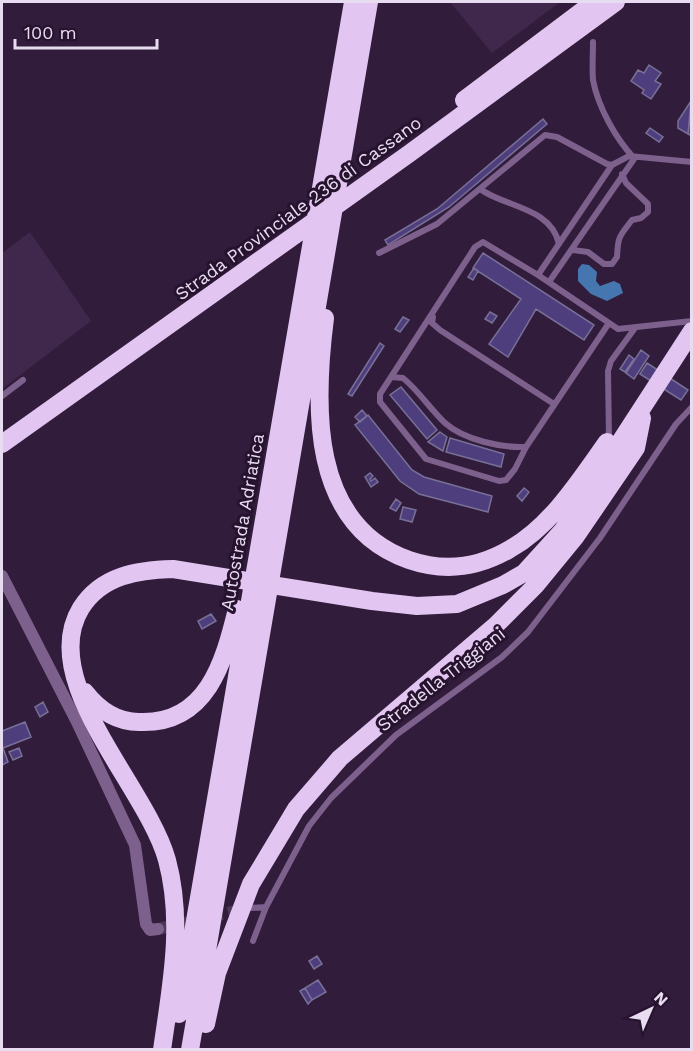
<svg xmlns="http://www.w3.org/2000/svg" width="693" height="1051" font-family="'Work Sans',sans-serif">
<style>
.built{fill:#3f284b}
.water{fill:#4576af}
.building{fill:#4f3e7e;stroke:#787097;stroke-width:1.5}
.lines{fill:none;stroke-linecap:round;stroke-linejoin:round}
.street-tunnel{stroke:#4c3956;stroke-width:12;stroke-dasharray:12 6;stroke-linecap:butt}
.lane{stroke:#7d618c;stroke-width:6}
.street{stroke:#7d618c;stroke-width:12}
.highway{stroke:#e2c6f1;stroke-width:18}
.labels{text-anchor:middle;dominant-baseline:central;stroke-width:6;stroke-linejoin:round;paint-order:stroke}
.street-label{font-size:18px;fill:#e8dcf0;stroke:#271330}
</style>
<rect width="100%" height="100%" fill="#311c3b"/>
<path class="built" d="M450,2H560L492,53Z
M30,232L91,321L2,389V253Z"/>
<path class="water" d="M582,264L589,265L597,272L596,281L600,286L614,281L620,284L623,293L607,301L591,294L578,281V269Z"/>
<path class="building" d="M649,65L661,73L655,81L661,84L651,99L642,93L644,90L631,81L638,70L644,73Z
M692,100V136L688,134Z
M691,101L688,134L678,128V121Z
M543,119L547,124L449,207L388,245L385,240L437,209Z
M650,128L663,137L659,142L646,133Z
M483,253L594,325L584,340L536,309L508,357L489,344L521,299L473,268Z
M474,268L478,271L473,280L468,277Z
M490,312L497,316L492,323L485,319Z
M403,317L409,320L400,332L395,329Z
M380,343L384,346L352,396L348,394Z
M641,350L649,356L634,379L626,373Z
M629,355L634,359L625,372L620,369Z
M647,363L688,390L681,400L640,374Z
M401,387L437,430L427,439L390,395Z
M362,410L367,416L360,422L355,417Z
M368,415L412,470L424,477L492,496L488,512L419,494L400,481L355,425Z
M440,432L447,437L443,451L428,442Z
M450,438L504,454L501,467L446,452Z
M370,473L373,476L370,479L371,481L375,478L378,482L371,487L365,477Z
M524,488L529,492L522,501L517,496Z
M396,499L401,503L396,511L390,508Z
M403,507L416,510L412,522L400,519Z
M211,614L216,621L202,629L198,621Z
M43,702L48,712L40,717L35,707Z
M25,722L31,737L3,748L8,762L2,765V731Z
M19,748L22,756L13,760L9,752Z
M317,956L322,964L314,969L309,961Z
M318,980L326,992L312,1000L305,988Z
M305,988L312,1000L308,1004L300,991Z"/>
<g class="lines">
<path class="street-tunnel" d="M158,929L245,909"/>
<path class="lane" d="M593,42C593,55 592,68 593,80C598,107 616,139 634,158
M480,189C504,207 551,207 559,244
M573,250L588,252L604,264H612L617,257C618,236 619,237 632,220L641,218L648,212V204L626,183L622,174
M379,253L437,224L545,135L557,137L607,164L612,165L629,156L692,162
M538,275L612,165
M549,282L634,159
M433,317L432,323L440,330L554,404
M609,323L526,447L515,469L506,480L499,481L426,459L380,402V394L475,247L483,242L538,275L618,329L692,321
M391,377L403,378C419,391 430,409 445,423C464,440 502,448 526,447
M2,396L23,380
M609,439L608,371L611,361L635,328
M250,908L266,907L309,826L331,798L396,735L502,657L528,632L600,538L676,424L692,407
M253,941L266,907"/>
<path class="street" d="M2,576L77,722L135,845L146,924L150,930L158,929"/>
<path class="highway" d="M464,100L594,2
M325,318C314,404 309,525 409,560C444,572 478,568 510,549C551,526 580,480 607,442
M2,444L410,153L616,2
M85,692C99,710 117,722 139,722C207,725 224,662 237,609
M179,1014L353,2
M206,1024L217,973L251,884L296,809L340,758L496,625L535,586L576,536L636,448L642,418
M162,1050C171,986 184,923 167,860C147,787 36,681 81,608C102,575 138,570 173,569L372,601L417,606L457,604L503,585L524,573L563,530L692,331
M190,1050L369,2"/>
</g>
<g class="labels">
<g class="street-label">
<text transform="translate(298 208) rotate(-36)">Strada Provinciale 236 di Cassano</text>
<text transform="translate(242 522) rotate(-80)">Autostrada Adriatica</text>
<text transform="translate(441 679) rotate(-38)">Stradella Triggiani</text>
</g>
</g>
<rect width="693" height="1051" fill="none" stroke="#e8dcf0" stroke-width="6"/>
<g transform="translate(651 1009) rotate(44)" stroke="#271330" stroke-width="4.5" paint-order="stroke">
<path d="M0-4.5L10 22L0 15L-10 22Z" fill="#e8dcf0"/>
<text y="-9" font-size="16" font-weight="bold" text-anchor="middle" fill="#e8dcf0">N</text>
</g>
<path d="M15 39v9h142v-9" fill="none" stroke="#e8dcf0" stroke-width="3"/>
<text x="24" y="39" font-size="18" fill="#e8dcf0" stroke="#271330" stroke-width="4.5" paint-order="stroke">100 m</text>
</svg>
